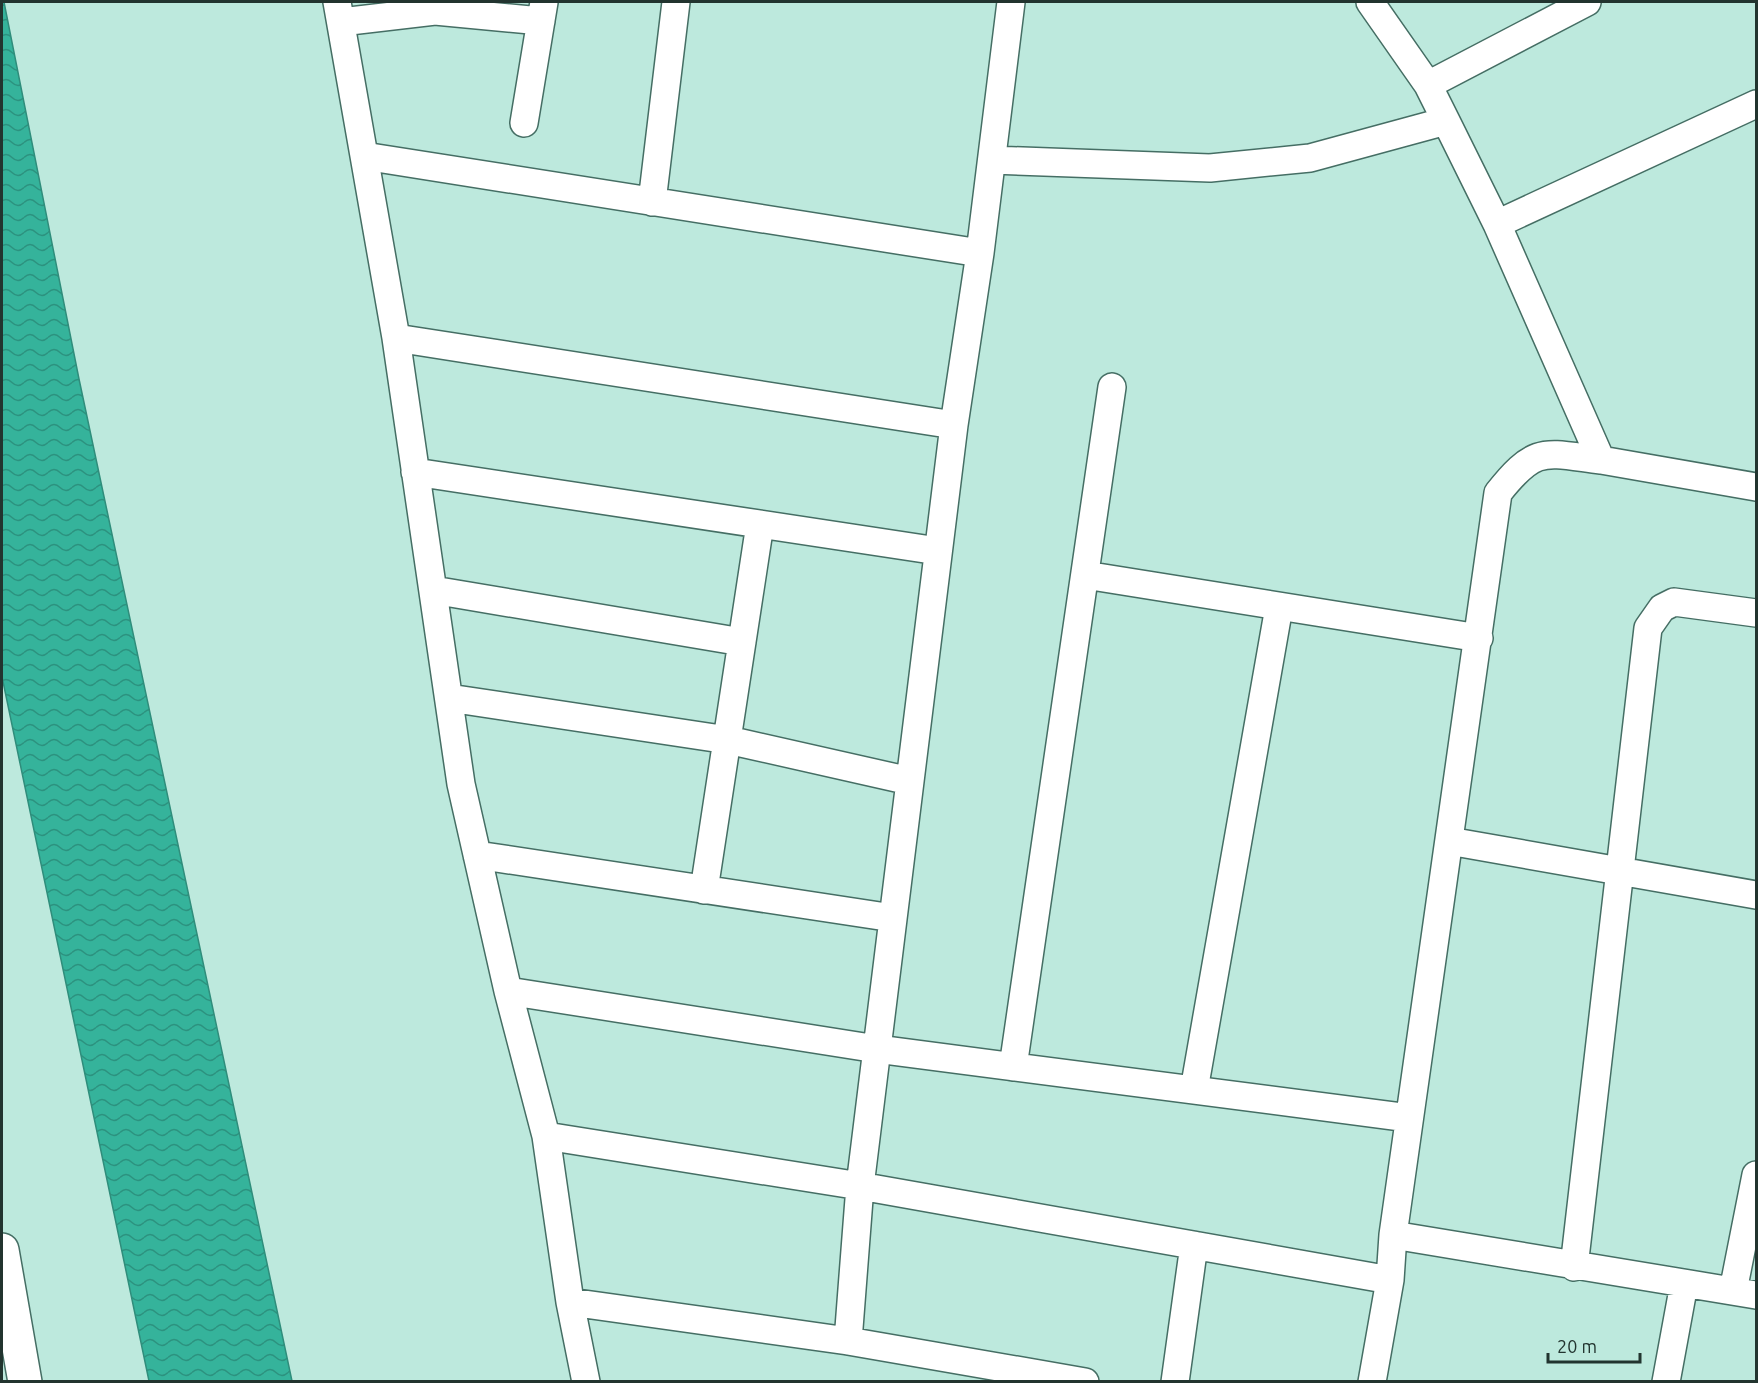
<svg xmlns="http://www.w3.org/2000/svg" width="1758" height="1383" font-family="Ubuntu,sans-serif">
<style>
.water{fill:url(#water-waves);stroke:#2f8d7b;stroke-width:1.5}
.lines{fill:none;stroke-linecap:round;stroke-linejoin:round}
.street-casing{stroke:#456e64;stroke-width:30}
.secondary-casing{stroke:#456e64;stroke-width:36}
.street{stroke:#fff;stroke-width:27}
.secondary{stroke:#fff;stroke-width:33}
</style>
<defs>
<pattern id="water-waves" width="16" height="10" patternUnits="userSpaceOnUse" patternTransform="scale(1.5)"><rect width="16" height="10" fill="#35b39b"/><path d="M0 5q4-4 8 0t8 0" fill="none" stroke="#2c927f"/></pattern>
</defs>
<rect width="100%" height="100%" fill="#bde9dd"/>
<path class="water" d="M2,2H4L79,379L292,1381H149L2,677Z"/>
<g class="lines">
<g class="street-casing">
<path id="street" d="M337,2L396,338L461,784L508,991L546,1136L570,1302L586,1382
M1370,2L1428,85L1446,121L1497,224L1601,460C1544,453 1536,445 1498,493L1393,1235L1390,1280L1372,1382
M341,22L435,11L541,21
M1428,85L1587,2
M524,123L544,2
M364,156L980,253
M992,160L1210,168L1310,158L1446,121
M652,202L676,2
M1497,224L1756,104
M396,338L954,425
M1601,460L1756,487
M415,472L938,551
M1085,575L1479,638
M433,590L742,642
M449,698L728,740L910,781
M1449,841L1756,895
M477,855L893,918
M704,890L760,524
M508,991L877,1049L1409,1118
M1013,1067L1112,387
M1194,1090L1279,607
M546,1136L860,1186L1390,1280
M1393,1235L1756,1295
M1574,1267L1648,628L1662,608L1674,602L1756,613
M1733,1291L1756,1175
M570,1302L848,1341L1085,1382
M848,1341L860,1186L954,425L980,253L1011,2
M1175,1382L1194,1245
M1666,1382L1684,1284"/>
</g>
<g class="secondary-casing">
<path id="secondary" d="M2,1250L25,1382"/>
</g>
<use href="#street" class="street"/>
<use href="#secondary" class="secondary"/>
</g>
<rect width="1758" height="1383" fill="none" stroke="#22342f" stroke-width="6"/>
<path d="M1548 1353v9h92v-9" fill="none" stroke="#22342f" stroke-width="3"/>
<text x="1557" y="1353" font-size="18" fill="#22342f" stroke="#bde9dd" stroke-width="4.5" paint-order="stroke">20 m</text>
</svg>
